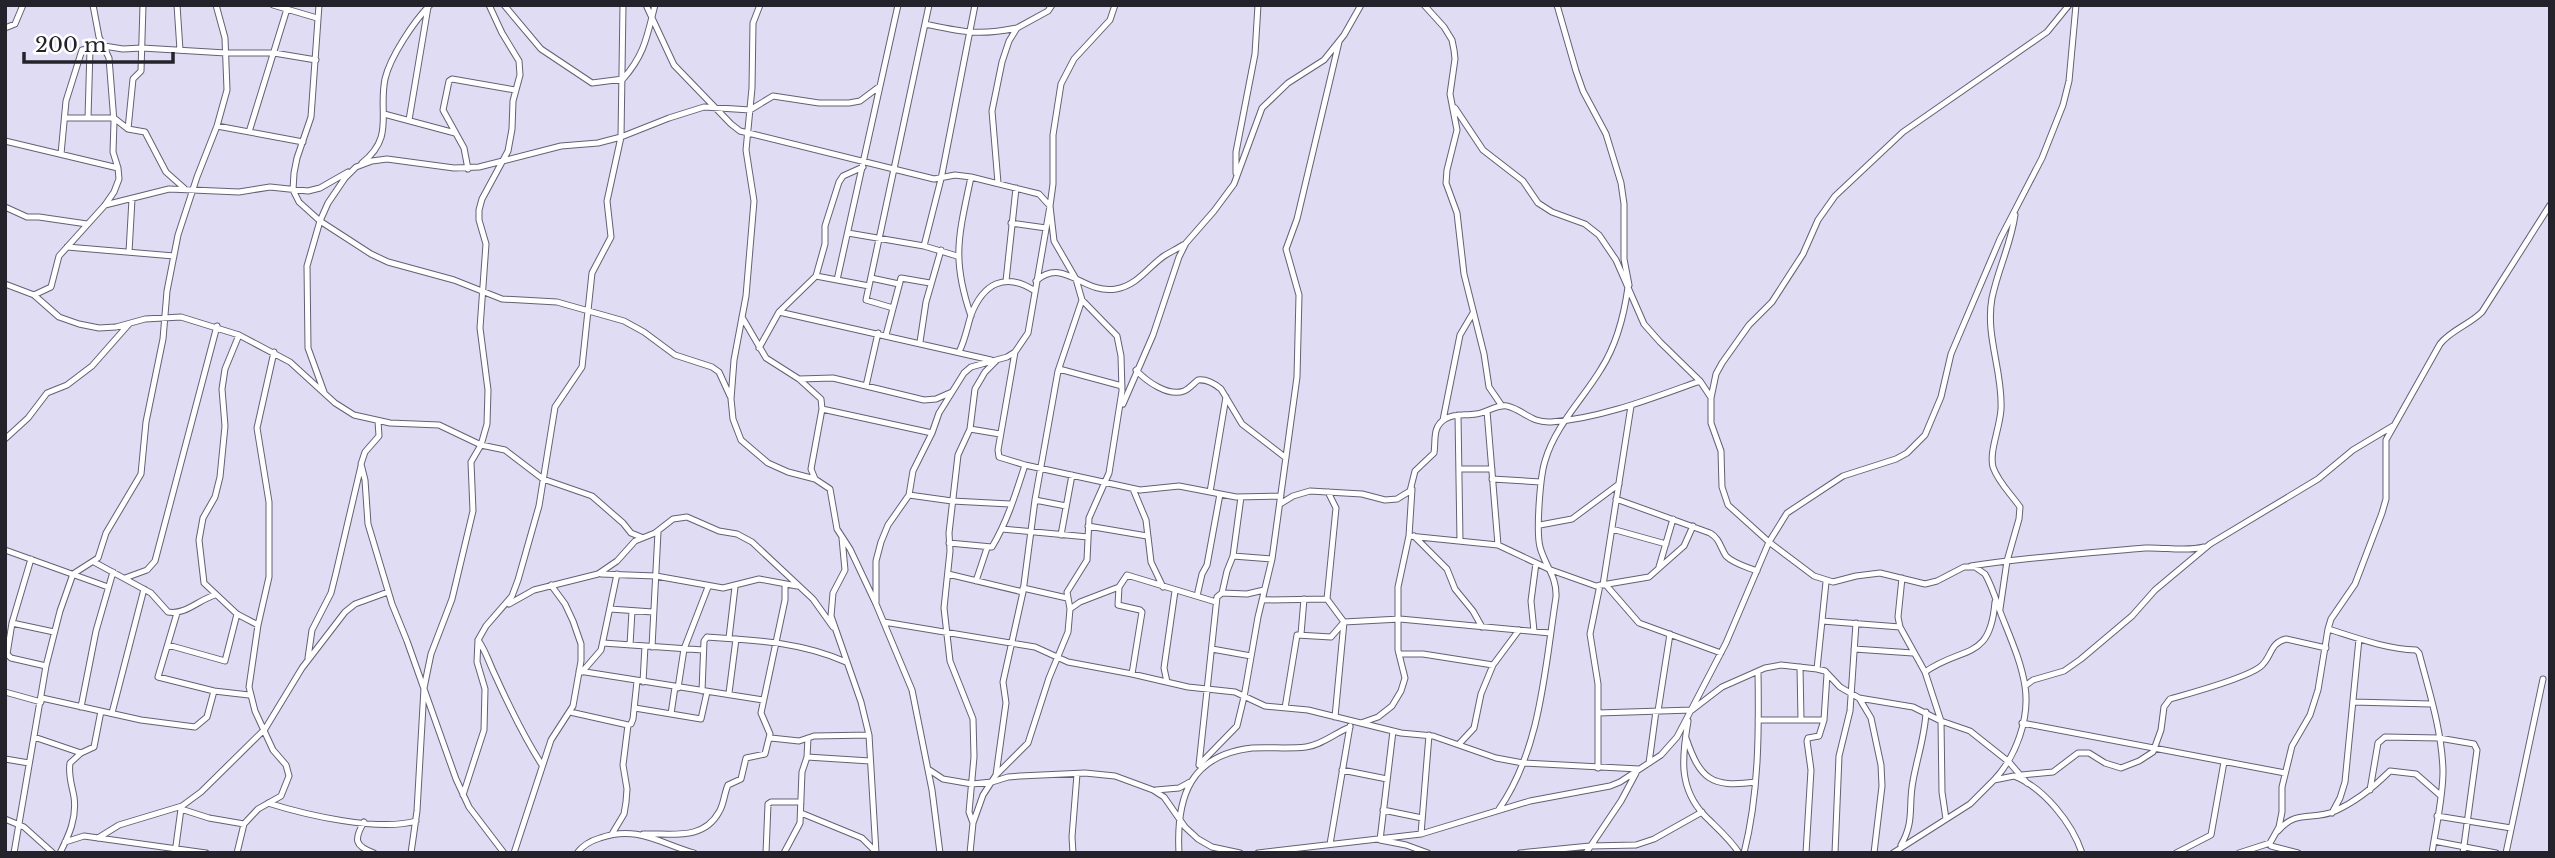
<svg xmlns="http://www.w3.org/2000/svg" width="2555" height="858" font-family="'Libre Baskerville',serif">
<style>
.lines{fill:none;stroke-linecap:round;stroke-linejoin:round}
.street-casing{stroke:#646075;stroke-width:7}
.street{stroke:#fff;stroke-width:5}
</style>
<rect width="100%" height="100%" fill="#e0dcf3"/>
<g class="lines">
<g class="street-casing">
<path id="street" d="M177,5L180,50
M273,5L317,18
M319,5L311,117L297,158L294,173L293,190L299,202L320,221L371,254L388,262L454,280L502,299L557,302L624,321L644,332L675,355L712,367L719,372L730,396
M504,5L541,49L592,83L623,79C645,54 647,36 655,5
M646,5L674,65L731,124L740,131L934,179L955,175L971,177L1039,194L1050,206L1054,241L1076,279L1082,300L1117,336L1121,356L1122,391L1109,473L1089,518L1087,560L1067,592L1070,609L1068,632L1049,678L1028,743L996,775L983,795L973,823L970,853
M760,5L753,23L752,88L746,150L754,201L746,296L734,360L731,399L733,419L741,440L768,463L788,472L815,479L830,489L837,529L850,549L876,604L912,690L932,790L940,853
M1424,5L1444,27L1452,40L1454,50L1455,59L1450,94L1457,130L1447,170L1446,183L1457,213L1464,274L1484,354L1489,387L1502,406
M1557,5L1576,71L1583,91L1606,134L1621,183L1624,204V259L1629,285
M925,24C963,32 978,36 1017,28
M5,28L15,24L23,5
M1455,108L1483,150L1523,181L1538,203L1552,212L1585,224L1599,235L1616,260L1644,324L1660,342L1700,381L1710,396
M384,114L455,133
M65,118H114L128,129L145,132L166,172L184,188
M88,118L90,49
M409,120L428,7
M217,126L303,142
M128,129L133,79L141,71L143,5
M249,132L287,9
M5,141L118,168
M61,154L66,101L82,50L104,46L123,49L142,48L226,53H274L316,60
M362,163C395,137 378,113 385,79C390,57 414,21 430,5
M468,169L464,148L443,110L449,81L452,79L515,90
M1236,173V152L1255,54L1258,5
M998,183L992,111L1002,62L1009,41L1017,28L1048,11L1052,5
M105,205L169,189L239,192L270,187L308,191L320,188L348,172
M5,207L27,217H39L87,224
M1011,223L1046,228
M848,233L924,246L957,256
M924,246L941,179L975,5
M67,247L174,256
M129,252L132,199
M816,276L869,286
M871,278L899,284
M837,280L898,5
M1006,281L1016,188
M1036,281C1064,256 1083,295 1116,289C1138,285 1148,267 1164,256C1170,252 1177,249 1183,245
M5,284L34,295L59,317L79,324L99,328L116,327L145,319L181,317L239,335L290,362L335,403L354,415L390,423L439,425L481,445L505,450L543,479L592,496L623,523L631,533L641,537
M34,295L51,287L59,256L105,205L114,192L119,179L118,168L113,152L114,122L109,58L99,37L93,5
M893,308L866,300L929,5
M779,312L991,360
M971,316C951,258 959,235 971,177
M742,317L766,358L799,379L821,399L822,409L811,469L815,479
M239,335L225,369L222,389L225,426L220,477L215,497L203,518L199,540L204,583L237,614L258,625
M886,335L901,278L930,283
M920,342L926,302L941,250
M759,348L779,312L816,276L825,244V226L839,182L843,176L863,167
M959,352C965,340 967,328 971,315C983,284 1005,271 1035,291
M1015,352L998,450L999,457L1025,465L1140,490L1179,486L1236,497L1281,496
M1059,369L1122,386
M1136,370C1146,381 1168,397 1184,391C1189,389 1194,383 1198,380C1207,379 1215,384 1221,389L1242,424L1286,458
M799,379L833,378L924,400L936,399L952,392
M866,386L878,333
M324,392L308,348L307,266L320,221L328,203L345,178L356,167L372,161L387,159L454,168L479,167L561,146L598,143L621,137L669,118L704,107L750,110L773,96L819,103H849L860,101L880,86
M1123,404L1153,335L1179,257L1186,243L1214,211L1234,184L1262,108L1288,83L1324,60L1344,35L1361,5
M822,409L932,433
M1487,411L1498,545
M1458,415L1460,541
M1443,420L1460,335L1473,313
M378,421L379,436L365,452L361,464L365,480L368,524L392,604L407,641L456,779L469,807L504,853
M970,429L1000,434
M5,439L28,418L47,393L67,385L92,366L129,324
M1459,469H1492
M1492,479L1541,482
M1133,489L1146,520L1151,562L1163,587
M1210,492L1226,397
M1328,492L1336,508L1327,599L1344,622L1335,717
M909,495L952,501L1010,504
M1616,499L1710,533C1720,539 1720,547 1726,556C1734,564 1747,567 1757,571
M1035,500L1066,506
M1280,504L1293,496L1310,491L1362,494L1385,500L1397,499L1410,491L1415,471L1434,453C1436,440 1432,427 1445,419C1455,413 1466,416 1476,414C1486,413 1497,404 1507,406C1524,410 1530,423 1551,422C1600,419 1655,397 1700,381
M1540,525L1572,519L1619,484
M1088,526L1147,536
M1002,529L1088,537
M1612,529L1666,544
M1061,535L1072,475
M1409,536L1498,545L1551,570L1596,586L1649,577L1684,546L1693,526
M1414,536L1447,569L1455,589L1473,611L1482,627
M842,538L845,570L833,593L831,616L861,702L869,735L876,853
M949,543L992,547C1007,522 1016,493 1025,465
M5,550L108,587
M1233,556L1272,559
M31,559L12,623L7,654L11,658L46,666
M94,562L151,593L168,612C186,615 198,600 215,595
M1971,566C2029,557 2087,553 2145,548C2165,547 2185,552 2204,547
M1659,567L1673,519
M601,574L656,576L723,588L759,579L797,586
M948,574L1023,592
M125,578L147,570L155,561L217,326
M1902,578L1898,617L1900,627L1925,672L1941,721L1942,792L1946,819
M976,581L987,548
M1603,585L1631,406
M1606,585L1639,623L1721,653
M1119,587L1118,605L1140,610L1142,612L1132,674
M1023,588L1067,598
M1222,593L1227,571L1233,556L1241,497
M1197,596L1202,574L1207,565L1220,494
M1262,600L1327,599
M876,602V561L881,542L888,525L909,495L913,471L932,433L939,413L964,373L971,367L1007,357L1015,352L1028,333L1050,206L1053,184V135L1061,84L1074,59L1110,20L1115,5
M509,604L534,590L598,574L617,561L635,541L655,533L673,519L687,517L719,531L737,534L752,542L813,599L833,627
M610,609L653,612
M1070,609L1080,602L1119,587L1127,575L1216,602
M2000,609L2007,561L2019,519L2020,507C2011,494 1998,482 1993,467C1989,451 2000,428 2001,409C2003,372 1985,336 1992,298C1998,269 2011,244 2015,215
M177,613L158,677L214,691L249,695
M1822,621L1900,627
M884,622L1035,647L1068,662L1132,674L1188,687L1235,692L1265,706L1308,710L1401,733L1433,736L1496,758L1523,763L1639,769
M12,623L54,632
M2328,629C2357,638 2386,649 2416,650L2419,653C2429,691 2442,731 2443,771C2443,798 2436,826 2432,853
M1534,631L1531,601L1536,563
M1301,634L1304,599
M729,638L735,587
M478,640C486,651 489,663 495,675C509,706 524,737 542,765
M603,643L703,650
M168,645L225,661L237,614
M630,645L632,611
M652,647L658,532
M1212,649L1251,656
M1854,649L1913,653
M1399,654H1423L1493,665
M308,658L312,630L331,593L336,573L361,466
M1800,667L1801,720
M1817,669L1826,582
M579,671L763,700
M582,672L601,650L617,574
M1925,672C1963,645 1990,662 1995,602
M643,682L645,646
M1167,682L1164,668L1175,591
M2025,686L2033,680L2064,671L2081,659L2132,616L2155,590L2210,544L2318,479L2353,450L2393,426
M678,688L684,649L708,587
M702,691L704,641L707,637C755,640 801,642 846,662
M5,692L41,702
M729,693L736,639
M42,698L141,720L195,727L207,717L214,691
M1859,698L1871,718L1881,765L1882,786L1874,853
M2353,702L2431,704
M81,707L96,631L113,572
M635,708L701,719L707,692
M1285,708L1297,635L1331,637L1344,622L1400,619L1550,633
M1658,711L1670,634
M570,712L628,725
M112,713L144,589
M1598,713L1692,710L1722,687L1765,668L1781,665L1817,669L1825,671L1840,687L1859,698L1913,707L1941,721L1970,731L2009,762L2027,783
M671,714L675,687
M1758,720H1824
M1688,721C1682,757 1678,788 1705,816C1717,828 1730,839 1739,853
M1361,723L1378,717L1392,706L1401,691L1405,678L1398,650V587L1409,536L1412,489
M2022,723L2285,773
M1393,731L1380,840L1406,845L1428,853
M34,737L81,753
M771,738L799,741L814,736L869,735
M1686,738C1700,779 1711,788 1755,782
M1459,744L1474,728L1481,694L1493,665L1519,630
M807,757L870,761
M5,759L29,763
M1649,763L1656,711
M1199,765L1237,726L1244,697L1258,617L1272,559L1297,377L1299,295L1286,249L1297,219L1339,42
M1199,765L1217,597L1222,593L1247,594L1264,590
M1598,768V684L1590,634L1600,585
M928,769L943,779L972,784L992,782L1008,777L1020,776L1085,773L1115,776L1153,790L1164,797L1185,827L1198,839L1212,847L1240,853
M1342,770L1387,779
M996,775L1006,703L1003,682L1023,592L1035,500L1058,371L1082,300
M2022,775L2053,772L2078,753H2089L2105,763L2121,768L2139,761L2153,752L2161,730L2164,707L2170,699C2191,693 2244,679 2260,667C2272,658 2269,643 2286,639L2326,648
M1994,780C2016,757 2030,718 2025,686C2021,661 2010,637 2001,614C1996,600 1992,586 1985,574L1975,567H1964L1937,581L1925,584L1880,573L1856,576L1833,582L1814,576L1769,542L1728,505L1722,487L1721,451L1711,423V398L1716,374L1722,363L1749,325L1772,302L1803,254L1818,220L1835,196L1903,132L2047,32L2069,5
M1156,790L1179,788L1190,782
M2370,790L2378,743L2385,737L2439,738L2474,744L2477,750L2463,853
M463,795L484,730L485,689L477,662L478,640L486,626L512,596L518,580L539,506L555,407L582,367L592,273L611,237L607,201L621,137L623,5
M268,803C306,815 379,832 416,821
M181,809L209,818L244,824
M1499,809C1541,749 1545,667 1556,597C1557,576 1545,566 1540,547C1536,531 1540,477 1545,461C1555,426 1583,399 1601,369C1617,344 1624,316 1628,287
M1383,810L1422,818
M801,813L862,838L875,851
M2332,813L2340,798L2345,782L2359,639
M2437,816L2511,828
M5,819L24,827L53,853
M364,822C354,839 354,846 374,853
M973,823L969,812L974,757L973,719L950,661L944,608L950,551L949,533L958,455L970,429L975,389L985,372L996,361
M2278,831C2296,809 2313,821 2335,811C2355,802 2374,787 2390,771L2416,774L2440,795
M612,834L624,814L626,802L627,789L623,765L628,725L631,724L633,719L637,681
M643,834C672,833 703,841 719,812C724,804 724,794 728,785L741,779L746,758L765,754L770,734L761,713L785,600V584
M1421,834L1429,735
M98,838L119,825L182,806L201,792L265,729L302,668L345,612L355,604L388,592
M2434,841L2496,853
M65,842L84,836L206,853
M1330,844L1350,726
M1901,845C1915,821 1908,806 1913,781C1917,758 1925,736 1926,712
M2271,846L2298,853
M14,853L46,666L60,611L73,574L98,558L106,533L141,474L146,422L163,339L167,291L178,235L197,177L217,126L227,90L225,38L216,5
M60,853C69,835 77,818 74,797C72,785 68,776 70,763L81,753L94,747L101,711
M175,853L181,809
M237,853L244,824L258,809L281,796L289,776L286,765L273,750L255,711L249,687L258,625L269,577V502L257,428L274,352
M411,853L417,811L424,688L431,654L452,599L473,511L471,462L481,445L487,424L488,390L480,328L486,244L479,220V210L482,199L508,151L512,129L513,101L520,75L519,61L502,33L489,5
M514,853L551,740L573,706L581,661V644L573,621L565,604L551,585
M577,853C583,845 590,841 600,838C637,825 659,843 694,853
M766,853L768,804L771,802H801
M784,853L800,823L802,772L807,757L808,738
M1073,853L1072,837L1077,774
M1179,853C1176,797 1190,755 1252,748C1270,747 1288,749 1306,747C1322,745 1335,733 1350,727
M1258,853L1421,834L1530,801L1610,786L1620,782L1661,755L1677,737L1726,643L1769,542L1787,513L1843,476L1896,459L1907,453L1925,435L1941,397L1951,354L2000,239L2042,158L2063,105L2069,81L2076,5
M1520,853L1590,846L1636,845L1654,839L1702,812
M1586,853L1621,801L1636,773
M1744,853C1759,794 1759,731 1758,671
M1806,853L1811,770L1807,741L1808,738L1819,736L1824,720L1827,674
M1835,853L1839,756L1850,711L1856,623
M1893,853L1970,804L1994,780L2014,776C2044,788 2072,823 2082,853
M2176,853L2211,835L2224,762
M2239,853L2270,843L2279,827L2282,812V787L2292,746L2310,715L2318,690L2328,629L2331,619L2355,584L2382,513L2386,499V440L2440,344C2451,330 2469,325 2482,312L2550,205
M2506,853L2543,679"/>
</g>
<use href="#street" class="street"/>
</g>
<rect width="2555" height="858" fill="none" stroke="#24222b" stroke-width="14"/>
<path d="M24 52v10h149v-10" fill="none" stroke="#24222b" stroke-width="3.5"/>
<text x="35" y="52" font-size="21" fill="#24222b" stroke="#ffffff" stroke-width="5" paint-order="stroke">200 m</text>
</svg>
